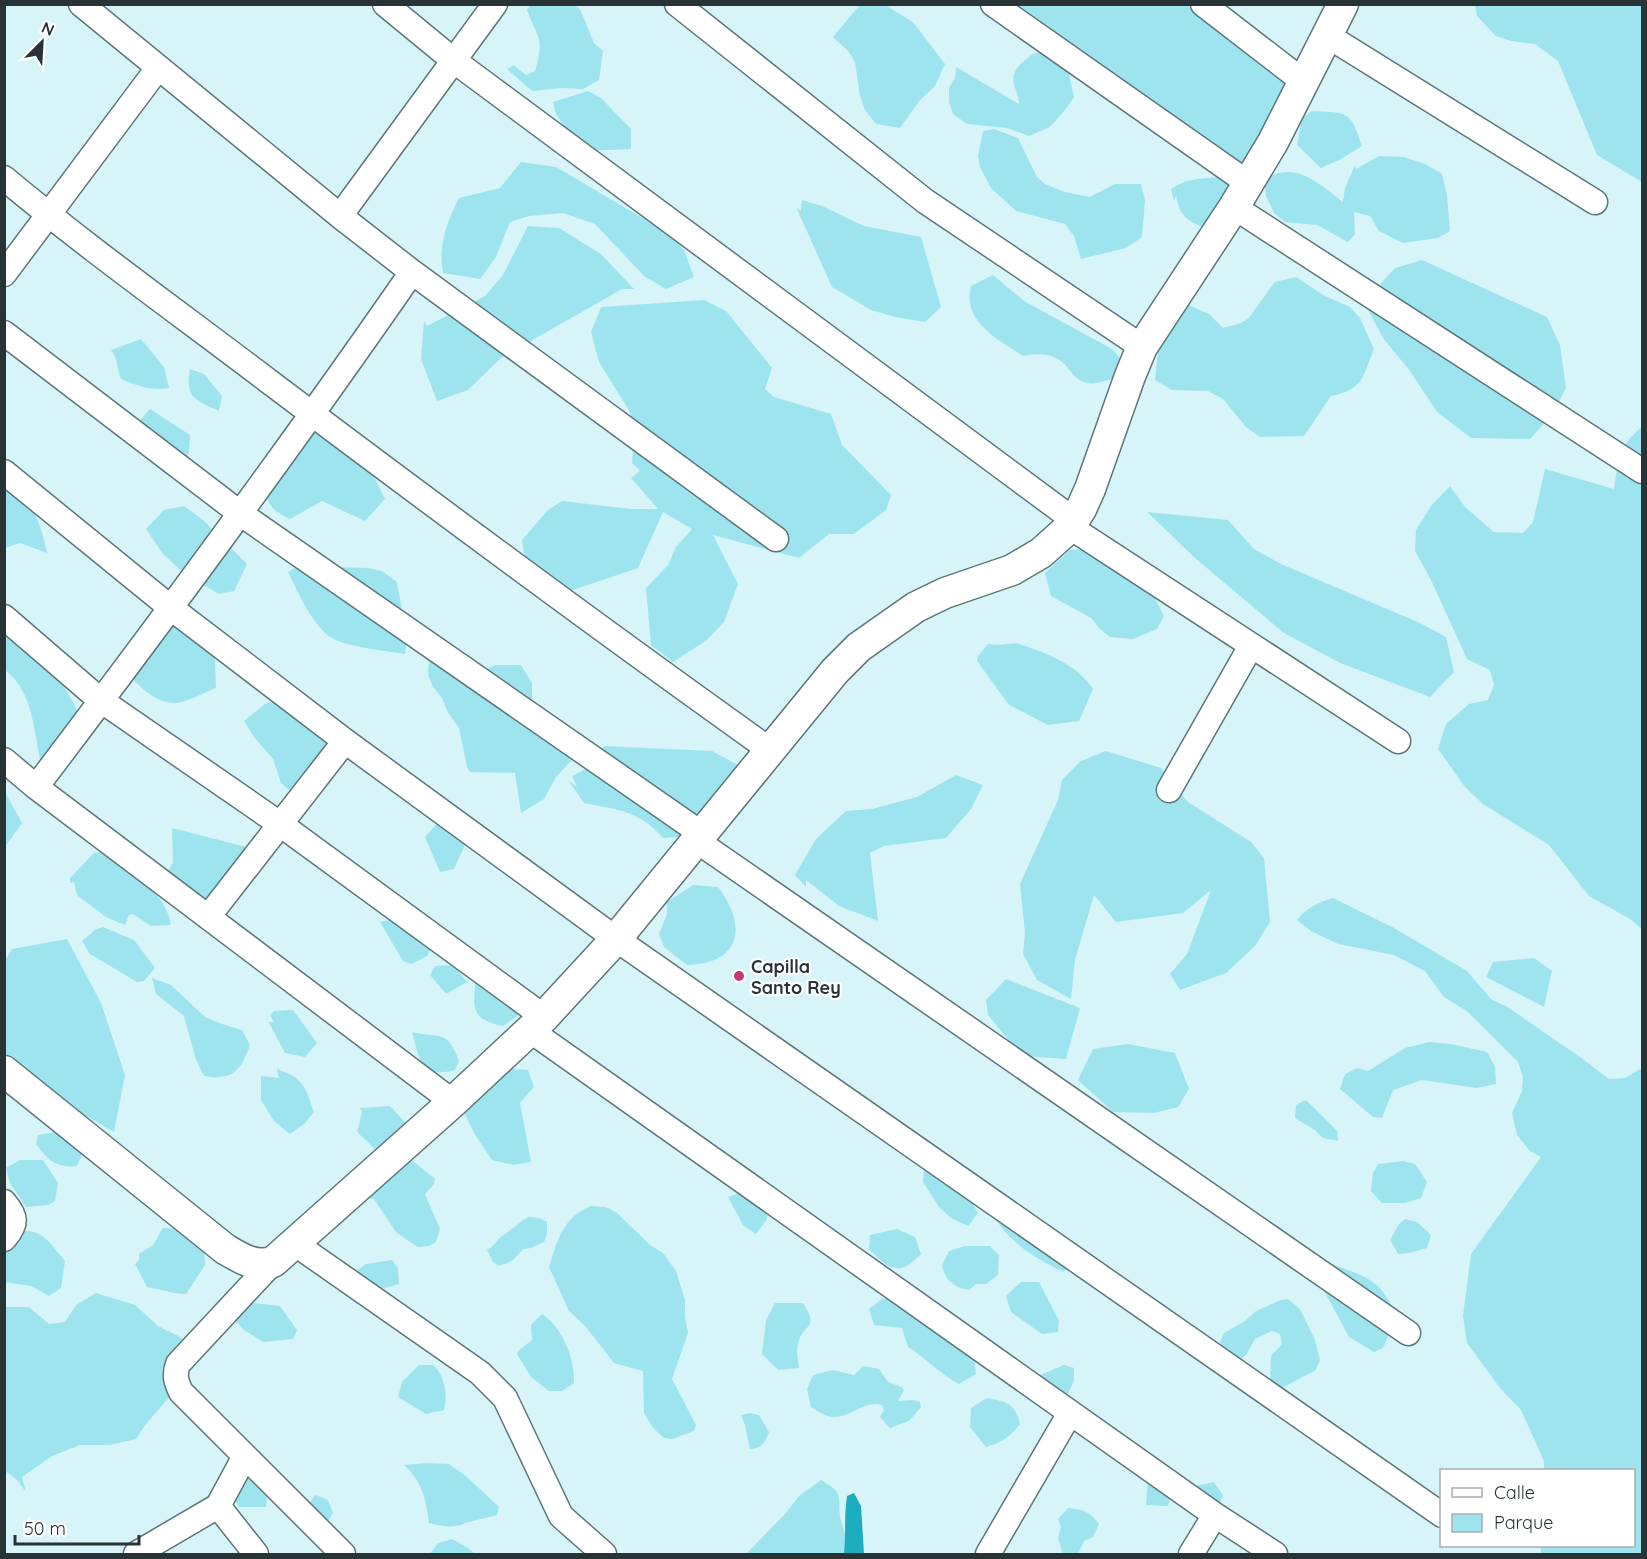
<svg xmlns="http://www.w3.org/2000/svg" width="1647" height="1559" font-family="Quicksand,sans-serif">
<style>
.green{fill:#9ee4ef}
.water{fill:#1cadbf}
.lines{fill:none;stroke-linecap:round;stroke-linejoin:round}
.minor-casing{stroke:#5c767a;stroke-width:27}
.major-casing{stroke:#5c767a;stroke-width:33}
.minor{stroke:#fff;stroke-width:24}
.major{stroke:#fff;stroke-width:30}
.poi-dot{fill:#c23973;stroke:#fff;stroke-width:2}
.labels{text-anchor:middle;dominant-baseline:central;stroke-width:4.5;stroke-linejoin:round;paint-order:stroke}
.poi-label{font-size:18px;font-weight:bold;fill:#283335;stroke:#fff;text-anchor:start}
</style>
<rect width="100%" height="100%" fill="#d7f4f9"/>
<path class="green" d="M862,4L885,5L913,22L945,64L935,86L920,100L900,128L876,124L865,110L860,96L855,62L848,51L833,37L859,6Z
M530,5H573L580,9L594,43L603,51L599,80L583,89L562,88L532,91L507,69L514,65L526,75L535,71C545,37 538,40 527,10Z
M1018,5H1187L1290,81L1243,169Z
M1475,5H1642V182L1597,155L1558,61L1535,44L1511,41L1496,36L1477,16Z
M1035,53H1061L1067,65L1074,97C1070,104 1055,123 1048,128C1042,131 1035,133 1029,136L1007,128L967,124L953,114L949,102V88L955,78L956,67L1019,104C1019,96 1016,92 1014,84C1010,70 1025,59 1035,53Z
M588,91L601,98L631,129V149L585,151L578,148L556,114L553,102Z
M1312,111C1349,113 1350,110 1362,146L1341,159L1321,168L1297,145L1302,118Z
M994,129L1018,138L1037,177L1045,184L1065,192L1090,197L1115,184H1141L1145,200L1142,237L1126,248L1081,259L1074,236L1065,224L1016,211L991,188L980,167L978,156L983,131Z
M1379,156L1404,157L1425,164L1442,174L1447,195L1450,231L1438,238L1403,243L1379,231L1370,216L1354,212L1355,234L1348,242L1317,225L1285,222L1274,213L1266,196L1264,176L1266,178C1297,161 1319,184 1343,202L1345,188L1355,165L1356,169Z
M521,162L556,167L668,233L684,250L694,277L666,289L644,276L595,224L563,213L529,216L510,222L496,257L480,279L443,273C438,246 447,221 459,198L500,188Z
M1219,177L1248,200L1203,227C1185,220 1179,214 1176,195L1174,201L1171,189C1185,179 1202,178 1219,177Z
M802,200L822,206L864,226L921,237L941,307L925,322L895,317L871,310L832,287L796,207L801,211Z
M528,226L559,228L601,254L634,289H622L501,358L468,390L437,401L421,359L424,321L427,326L485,296L503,275Z
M1422,260L1547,317L1560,345L1566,388L1552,415L1530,439L1471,438L1437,412L1410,371L1383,338L1364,302L1395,268Z
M993,275L1024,301L1112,349L1124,362L1120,377C1110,379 1096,385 1087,383C1076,380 1073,374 1066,366C1055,353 1038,353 1023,356C998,339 962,322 971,286Z
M1296,277L1323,295L1350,307L1360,318L1374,349C1362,378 1364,389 1331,396L1304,436L1260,437L1246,427L1223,399L1208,391L1172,390L1155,380L1158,350L1163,335L1182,302L1209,314L1223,328L1238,324L1248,319L1275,282Z
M704,300L726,311L772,368L765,389L774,397L831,414L842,445L891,495L886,510L854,534H829L799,558L713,535L738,584L724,622L707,640L673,662L651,645L646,588L668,565L676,547L692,529L663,512L638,568L564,593L527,570L522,540L548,510L562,501L631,509H658L631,478L640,471L632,463L634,436L630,412L599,362L591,332L601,307Z
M141,339L164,367L169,388C151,391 138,386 121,379C117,369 118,358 111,350Z
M190,369L204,374L222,396L219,411C194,399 185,398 190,369Z
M150,409L190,435L189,452L178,472L166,474C140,453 138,453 140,420Z
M1642,427V929L1630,919L1589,896L1549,845L1483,804L1465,787L1438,749L1446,724L1469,704L1488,700L1494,685L1490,670L1467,659L1431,580L1415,551L1416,530L1431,506L1450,486L1465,507L1494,532L1523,533L1533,522L1545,469L1614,489C1618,463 1620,443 1642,427Z
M309,429L346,436L361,450L385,499L365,521L322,501L290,519C267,509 267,500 263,477Z
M5,479C32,501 40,519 47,553L20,543L5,548Z
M184,506L203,520L247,564L234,591L219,594L186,575L163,554L146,529L164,510Z
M1141,506L1147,512L1228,520L1254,549L1281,564L1420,623L1446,637L1454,672L1430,697L1340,663L1284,633L1195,558Z
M1087,549L1151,591L1164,616L1157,629L1133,639L1110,637L1100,629L1091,618L1051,596L1045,573L1070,550Z
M298,566L368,568L382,571L397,582L407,639L405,654C388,651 346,647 332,638C313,627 298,592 288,572Z
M196,618L214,639L216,688C206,692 185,703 175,703C152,703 136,682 121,667L145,629Z
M4,625L47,656L79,713L83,737L76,757L54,774L42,767C33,733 35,693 5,670Z
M1017,643C1045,653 1076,663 1093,689L1079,721L1048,725L1009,705L977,661L978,656L988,644L997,645Z
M429,657L483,671L495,665H521L532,683V707L564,735L571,761L556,777L544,799L521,813L515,773L470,772L467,767L459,728L447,711L442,698L433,687L428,675Z
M299,694L317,706L331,755L291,792L281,783L273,759L254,737L244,721L265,704Z
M604,746L712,751L751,772L719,834L663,838C639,810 617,810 584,803L568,780L577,787L572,776L586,769Z
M1106,751L1161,768L1188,802L1251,842L1264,858L1270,922L1255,946L1226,973L1180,990L1170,974L1187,954L1211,890L1183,913L1116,922L1094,895L1075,960L1071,999L1037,980L1023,954L1025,933L1020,884L1058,800L1062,780L1081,761Z
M956,775L983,785L971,809L946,838L884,846L870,853L878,921L839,906L806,880V887L795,875L816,839L846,811L872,809L917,797Z
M5,792L22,823L5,847H4Z
M439,821L462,840L465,845L454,869L440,872L425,837Z
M172,828L246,847L249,882L198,904L167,872L173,863Z
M107,851C131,872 166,892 171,925L151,926L133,914L129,915L125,925L106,917L77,895L74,882L70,883V878L94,853Z
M693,885L718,887C748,926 741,964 687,965L664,947L659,934L667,914V902Z
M1333,898L1394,928L1467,971L1492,1000L1506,1006L1580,1057L1609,1079L1625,1078L1642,1068V1554H1541V1546H1634V1470H1544V1461L1521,1410L1500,1388L1467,1343L1463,1316L1471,1254L1541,1157L1530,1151L1517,1135L1512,1113L1522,1091L1523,1077L1518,1062L1468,1012L1444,997L1425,971L1394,955L1338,944L1311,931L1297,920C1307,907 1318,903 1333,898Z
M389,920L401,922L431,949L427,956L412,964L403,961L380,922Z
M103,927L134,940L155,968L144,981L137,982L90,954L82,941L95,930Z
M67,939L101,1003L125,1075L114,1132L30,1083L5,1059L4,962L12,949Z
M1534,958L1552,971L1544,1007L1486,977L1493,962Z
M454,965L467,982L446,994L430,975L435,966Z
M152,978L171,985L205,1017L222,1024L242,1030L250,1045C241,1071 232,1081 204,1076L196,1060L184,1016L156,994Z
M476,979L521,1013L503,1026C472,1020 472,1009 476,979Z
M1006,979L1080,1008L1066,1059L1022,1056L988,1015L986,1000Z
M293,1010L317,1043L305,1057L285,1053L266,1017L269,1022H274L270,1015L274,1011Z
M412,1032C440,1039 447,1028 459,1061L455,1070C421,1079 419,1059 412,1032Z
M1429,1042L1451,1044L1487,1052L1495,1067L1496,1084L1477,1088L1422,1080L1393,1090L1382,1118L1373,1117L1340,1089L1345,1074L1358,1068L1368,1071L1405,1048Z
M1128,1044L1175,1053L1189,1089L1178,1107L1154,1113L1113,1112L1078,1080L1093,1049Z
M277,1069C304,1078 305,1087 314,1112L304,1124L290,1134L274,1121L261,1100V1076L279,1078Z
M510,1069L528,1070L534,1087L520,1103L531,1162L513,1165L492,1160L474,1133L463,1110L488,1083Z
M1306,1100L1337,1131L1338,1141L1323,1138L1315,1130L1295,1118L1296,1105Z
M390,1106L414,1132L379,1153L357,1132L362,1112L360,1108Z
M62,1131L85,1148L77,1166C57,1169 47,1159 36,1144L38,1135Z
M408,1157L435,1179L434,1184L425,1194L440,1229L436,1242L429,1246L418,1247L404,1238L396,1232L374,1199L368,1198L375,1192L373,1181Z
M935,1159L967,1194L978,1213L968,1226L951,1218L939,1207L923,1182L924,1169Z
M20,1160H43L58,1183L55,1201L48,1205L26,1207L10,1183L6,1168Z
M1403,1161L1415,1164L1427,1182L1421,1198L1405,1203H1382L1371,1191L1373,1173L1378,1164Z
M750,1190L768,1210L767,1219L756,1234L743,1225L728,1197Z
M988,1199L1067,1266L1064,1272C1040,1261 1011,1244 997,1221C994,1214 991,1206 988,1199Z
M591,1206L606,1207L617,1213L650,1245L663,1253L676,1271L685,1300V1317L688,1333L672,1379L696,1425L694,1431L672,1439L664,1438L653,1428L644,1413L643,1371L614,1363L586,1327L569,1311L549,1267C557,1241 563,1217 591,1206Z
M528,1217L539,1218L547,1222V1234L544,1242L531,1248L523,1249L512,1261L499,1266L493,1262L487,1250C494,1246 497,1240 502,1236C511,1230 519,1223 528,1217Z
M1405,1219L1417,1222L1431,1235L1427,1248L1409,1253L1398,1254L1390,1240L1399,1224Z
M163,1228L197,1230L203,1235L205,1265L186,1294C172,1294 160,1289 147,1287L135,1264L139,1260V1254L153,1245Z
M897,1229L915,1237L921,1254C898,1278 889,1269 869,1249L870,1235Z
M7,1230C43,1230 42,1233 65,1261L61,1288L49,1296L31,1286L5,1282L4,1234Z
M1301,1245C1309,1250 1317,1257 1325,1261C1362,1277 1380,1275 1397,1317L1383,1348L1374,1352L1349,1337L1323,1289L1292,1246Z
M965,1246H990L999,1255L998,1275L986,1284H976L969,1290C954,1287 945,1281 942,1265L949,1251Z
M392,1260L398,1268L399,1284L381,1289L371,1295L352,1274L366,1264Z
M1021,1282H1039L1059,1321L1058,1332L1042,1334L1011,1312L1006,1296Z
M905,1291L967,1349L974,1359L976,1374L959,1384C940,1374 926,1358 908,1347L902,1328L874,1325L869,1309L882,1299Z
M96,1293L135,1305L158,1326L182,1338L185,1351L171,1395L146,1424L136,1439L110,1445H80L52,1456L22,1477L26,1492L17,1480L7,1472L5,1474V1307H29L49,1324L65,1322L76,1305Z
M1288,1299L1300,1309L1315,1340L1320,1360L1316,1370L1278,1390L1270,1387L1271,1356L1282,1344L1280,1334L1272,1331L1255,1339L1246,1355L1228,1370L1218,1347L1224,1333L1245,1321L1256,1311L1281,1300Z
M235,1301L280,1306L297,1330L293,1339L263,1342L244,1330L230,1315Z
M775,1303H803C820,1329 803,1324 798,1343C796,1351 798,1360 799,1368L778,1370L762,1354L766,1320Z
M542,1314C563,1328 575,1359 574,1383L562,1391H549L531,1377L517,1354L519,1350L532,1340L531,1325Z
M419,1365H433C445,1375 448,1396 444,1410L426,1414L398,1397L402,1382Z
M1064,1365L1074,1368V1381L1065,1400L1038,1376Z
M863,1366L879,1369L888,1382L902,1387L904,1390L898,1401L913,1400L920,1402L921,1407L909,1421L890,1428L880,1417L884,1410L882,1405C863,1399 848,1422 828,1416C822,1414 816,1410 811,1407L807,1389L813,1375L833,1370L854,1375Z
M987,1398C1007,1402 1015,1403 1020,1424C1010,1437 1002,1442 986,1447L970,1427L971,1408Z
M750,1413L759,1415L769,1432C765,1443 762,1448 750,1449L745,1425L741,1415Z
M427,1463L449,1464L467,1477L499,1507L497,1515L465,1523C454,1529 441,1526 429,1523C426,1499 422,1481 404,1465Z
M239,1472L268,1480L266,1507H239L223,1481Z
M1148,1475H1159L1170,1498L1168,1506L1146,1505Z
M821,1480C847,1495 836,1497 841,1521C844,1532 848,1544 852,1554H746L785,1514L800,1495Z
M1214,1482L1223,1495L1217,1510L1191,1487Z
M315,1495L328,1500L333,1513L326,1525L307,1507Z
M1068,1508C1083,1510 1090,1511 1099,1524L1093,1537L1084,1541L1078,1554H1063L1058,1538L1061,1527L1058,1519Z
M452,1539L468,1548L475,1554H430L438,1543Z"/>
<path class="water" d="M854,1493L861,1506L864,1554H844C846,1535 844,1515 847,1496Z"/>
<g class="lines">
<g class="minor-casing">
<path id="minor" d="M81,4L340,216L412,272L776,539
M385,4L453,60L1075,521
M677,4L925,201L1142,347
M993,4L1248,183
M1203,4L1304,82
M1328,36L1595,202
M4,178C89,249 179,313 267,380C433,505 600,629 770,750
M1234,207L1642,471
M340,216L495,4
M4,274L158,68
M4,333L241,514L702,834
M4,472L171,608L345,741L616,939L1442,1515
M1070,527L1398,741
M4,617L99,699L280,824L544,1017
M4,760L36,787L453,1102
M36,787C165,617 291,447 412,272
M1169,790L1251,646
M697,841L1408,1333
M208,917L345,741
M531,1031L1215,1515L1275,1554
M4,1202C17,1217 17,1224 4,1239
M294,1243L480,1373L505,1398L561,1516L604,1554
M273,1262L178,1364C174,1375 176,1382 181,1392L343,1554
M218,1506L256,1554
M136,1554L218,1506L245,1456
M988,1554L1070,1413
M1191,1554L1215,1515"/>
</g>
<g class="major-casing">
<path id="major" d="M4,1071L225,1249C242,1259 254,1267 273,1262L453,1102L544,1017L616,939L835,671L859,647L916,607L945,593L1012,570L1041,553L1070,527L1081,509L1090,489L1130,376L1142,347L1234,207L1273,142L1343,4"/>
</g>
<use href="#minor" class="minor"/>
<use href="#major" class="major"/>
</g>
<circle class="poi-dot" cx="739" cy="976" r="6"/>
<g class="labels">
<g class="poi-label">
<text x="751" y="966">Capilla<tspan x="751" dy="21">Santo Rey</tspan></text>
</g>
</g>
<rect width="1647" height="1559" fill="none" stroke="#283335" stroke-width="12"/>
<rect x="1440" y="1469" width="195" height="78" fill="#ffffff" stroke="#a9adae" stroke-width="1.5"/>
<rect x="1452" y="1488" width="30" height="9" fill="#ffffff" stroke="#a9adae" stroke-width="1.5"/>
<text x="1494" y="1499" font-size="18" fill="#283335">Calle</text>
<rect x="1452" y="1514" width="30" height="18" fill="#9ee4ef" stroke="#a9adae" stroke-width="1.5"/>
<text x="1494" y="1529" font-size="18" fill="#283335">Parque</text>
<g transform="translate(42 42) rotate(24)" stroke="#ffffff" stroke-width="4.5" paint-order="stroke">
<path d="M0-4.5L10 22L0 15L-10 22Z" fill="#283335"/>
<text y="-9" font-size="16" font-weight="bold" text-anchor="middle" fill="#283335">N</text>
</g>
<path d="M15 1535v9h124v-9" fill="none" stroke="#283335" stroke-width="3"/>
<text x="24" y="1535" font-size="18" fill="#283335" stroke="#ffffff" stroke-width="4.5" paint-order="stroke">50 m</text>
</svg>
